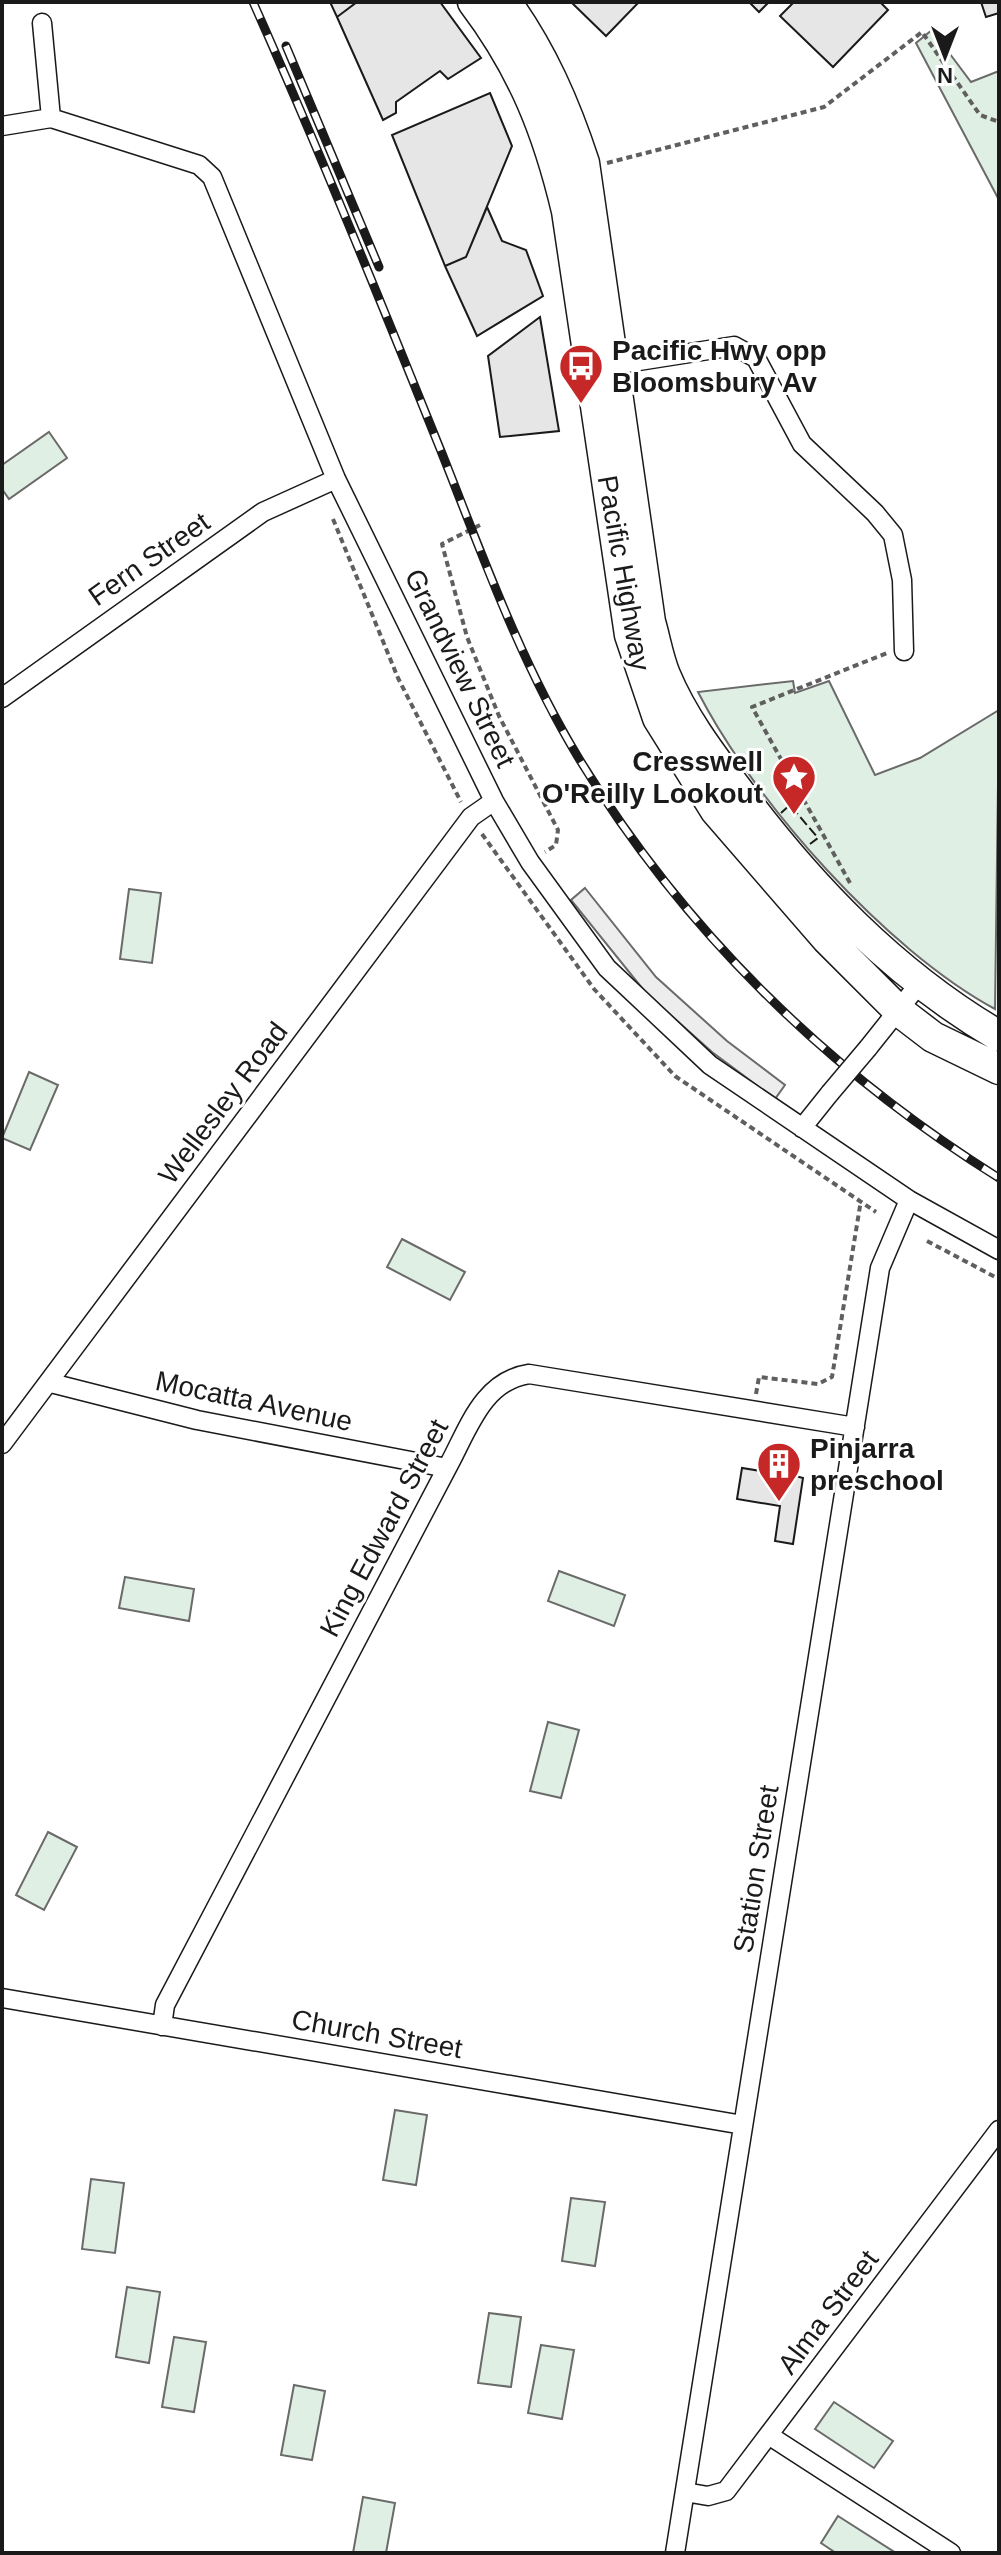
<svg xmlns="http://www.w3.org/2000/svg" width="1001" height="2555" font-family="Arial,sans-serif">
<style>
.green{fill:#e0efe3;stroke:#6a6a6a;stroke-width:2}
.parking{fill:#ededed;stroke:#6a6a6a;stroke-width:2}
.building{fill:#e6e6e6;stroke:#1a1a1a;stroke-width:2}
.lines{fill:none;stroke-linecap:round;stroke-linejoin:round}
.minor-casing{stroke:#1a1a1a;stroke-width:21}
.trunk-casing{stroke:#1a1a1a;stroke-width:33}
.path{stroke:#5f5f5f;stroke-width:4;stroke-dasharray:6 4;stroke-linecap:butt}
.minor{stroke:#fff;stroke-width:18}
.trunk{stroke:#fff;stroke-width:30}
.rail-casing{stroke:#1a1a1a;stroke-width:9}
.rail{stroke:#fff;stroke-width:6;stroke-dasharray:18;stroke-linecap:butt}
.minor-bridge-casing{stroke:#1a1a1a;stroke-width:21;stroke-linecap:butt}
.minor-bridge{stroke:#fff;stroke-width:18}
.fence{stroke:#1a1a1a;stroke-width:2;stroke-dasharray:10 4;stroke-linecap:butt}
.labels{text-anchor:middle;dominant-baseline:central;stroke-width:6;stroke-linejoin:round;paint-order:stroke}
.poi-label{font-size:28px;font-weight:bold;fill:#1a1a1a;stroke:#fff;text-anchor:start}
.street-label{font-size:28px;fill:#1a1a1a;stroke:#fff}
</style>
<rect width="100%" height="100%" fill="#fff"/>
<path class="green" d="M932,30L971,82L999,71V200L916,43Z
M49,432L67,458L9,499L2,489V465Z
M793,681L795,693L829,681L875,775L920,758L999,710L995,1009C886,950 755,803 698,692Z
M129,889L161,893L152,963L120,959Z
M29,1072L58,1085L30,1150L2,1138Z
M402,1239L465,1272L450,1300L387,1267Z
M559,1571L625,1595L614,1626L548,1601Z
M125,1577L194,1589L189,1621L119,1608Z
M548,1722L579,1730L561,1798L530,1791Z
M48,1832L77,1847L44,1910L16,1895Z
M395,2110L427,2115L416,2185L383,2180Z
M91,2179L124,2183L115,2253L82,2249Z
M571,2198L605,2202L595,2266L562,2261Z
M127,2287L160,2292L149,2363L116,2357Z
M489,2313L521,2317L511,2387L478,2383Z
M174,2337L206,2342L194,2412L162,2407Z
M541,2345L574,2350L562,2419L528,2413Z
M294,2385L325,2391L312,2460L281,2455Z
M834,2402L893,2441L874,2468L815,2429Z
M363,2497L395,2503L386,2553H353Z
M838,2516L896,2553H836L821,2543Z"/>
<path class="parking" d="M585,888L656,977L727,1041L785,1085L775,1099L712,1052L646,993L571,900Z"/>
<path class="building" d="M330,2H357L337,17Z
M357,2H440L481,58L448,79L440,71L396,102V113L383,120L337,17Z
M571,2H639L606,36Z
M749,2H769L759,12Z
M794,2H880L888,10L833,67L780,16Z
M981,2H999V13L986,17Z
M490,93L512,146L466,257L445,266L392,135Z
M487,207L502,241L526,250L543,296L477,336L445,266L466,257Z
M540,317L559,431L500,437L488,356Z
M762,1467L803,1478L793,1544L775,1541L780,1506L737,1499L742,1468L761,1471Z"/>
<g class="lines">
<g class="minor-casing">
<path id="minor" d="M42,23L51,118
M2,126L51,118L199,165L212,177L336,479L494,801L530,862L607,968L710,1065L909,1200L999,1250
M607,366L734,346L756,358L802,444L875,513L893,535L902,580L904,651
M2,698L263,512L336,479
M868,1048L919,984
M802,1128L830,1093
M51,1383L197,1420L447,1468
M2,1444L471,817L494,801
M2,1998L743,2125
M162,2026L165,2005L447,1468C468,1430 482,1381 529,1374L855,1427
M770,2436L951,2553
M685,2492L708,2496L726,2491L999,2130
M675,2553L880,1268L909,1200"/>
</g>
<g class="trunk-casing">
<path id="trunk" d="M473,2C523,68 548,131 567,211L630,635L658,718L716,811L827,939L899,1011L933,1037L999,1069
M506,2C542,52 565,105 584,163L650,622C655,639 658,658 665,675C682,716 709,752 736,788C809,886 893,974 999,1036"/>
</g>
<path class="path" d="M607,163L824,107L922,32L980,115L999,122
M333,519L398,678L461,802
M480,525L442,544L467,637L499,716L558,830L556,845L545,852
M482,834L594,989L675,1076L876,1212
M850,883L752,707L887,653
M927,1241L999,1279
M756,1394L759,1377L818,1384L832,1377L861,1200"/>
<use href="#minor" class="minor"/>
<use href="#trunk" class="trunk"/>
<g class="rail-casing">
<path id="rail" d="M253,2C319,150 380,300 441,451C482,554 520,661 578,757C683,930 828,1071 999,1178
M286,46L379,267"/>
</g>
<use href="#rail" class="rail"/>
<g class="minor-bridge-casing">
<path id="minor-bridge" d="M830,1093L868,1048"/>
</g>
<use href="#minor-bridge" class="minor-bridge"/>
<path class="fence" d="M781,813L790,805L818,838L810,844"/>
</g>
<defs>
<g id="bus-pin" transform="scale(2.3)"><path d="M0 17L-7.5 6A9.5 9.5 0 1 1 7.5 6Z" fill="#c62828" stroke="#fff"/><path d="M-5-6H5V4H4V6H2V4H-2V6H-4V4H-5ZM-3.5-4V0h7V-4ZM-3.5 1.2v1.5H-2V1.2ZM2 1.2v1.5H3.5V1.2Z" fill="#fff"/></g>
<g id="sight-pin" transform="scale(2.3)"><path d="M0 17L-7.5 6A9.5 9.5 0 1 1 7.5 6Z" fill="#c62828" stroke="#fff"/><path d="M0-6L1.8-2.2L6-1.7L2.9 1.2L3.7 5.4L0 3.3L-3.7 5.4L-2.9 1.2L-6-1.7L-1.8-2.2Z" fill="#fff"/></g>
<g id="building-pin" transform="scale(2.3)"><path d="M0 17L-7.5 6A9.5 9.5 0 1 1 7.5 6Z" fill="#c62828" stroke="#fff"/><path d="M-4-6H4V6H1V3H-1V6H-4ZM-2.5-4.3h1.7v1.8h-1.7ZM.8-4.3h1.7v1.8H.8ZM-2.5-1h1.7V.8h-1.7ZM.8-1h1.7V.8H.8Z" fill="#fff"/></g>
</defs>
<g fill-rule="evenodd">
<use href="#bus-pin" x="581" y="366"/>
<use href="#sight-pin" x="794" y="777"/>
<use href="#building-pin" x="779" y="1464"/>
</g>
<g class="labels">
<g class="poi-label">
<text x="612" y="350">Pacific Hwy opp<tspan x="612" dy="32">Bloomsbury Av</tspan></text>
<text x="763" y="761" text-anchor="end">Cresswell<tspan x="763" dy="32">O'Reilly Lookout</tspan></text>
<text x="810" y="1448">Pinjarra<tspan x="810" dy="32">preschool</tspan></text>
</g>
<g class="street-label">
<text transform="translate(149 559) rotate(-35)">Fern Street</text>
<text transform="translate(624 573) rotate(80)">Pacific Highway</text>
<text transform="translate(460 668) rotate(64)">Grandview Street</text>
<text transform="translate(223 1103) rotate(-53)">Wellesley Road</text>
<text transform="translate(254 1401) rotate(12)">Mocatta Avenue</text>
<text transform="translate(384 1528) rotate(-62)">King Edward Street</text>
<text transform="translate(756 1869) rotate(-81)">Station Street</text>
<text transform="translate(377 2034) rotate(10)">Church Street</text>
<text transform="translate(828 2312) rotate(-53)">Alma Street</text>
</g>
</g>
<rect width="1001" height="2555" fill="none" stroke="#1a1a1a" stroke-width="8"/>
<g transform="translate(945 56) rotate(180)" stroke="#ffffff" stroke-width="6" paint-order="stroke">
<path d="M0-6L14 30L0 20L-14 30Z" fill="#1a1a1a"/>
<text y="-12" font-size="22" font-weight="bold" text-anchor="middle" fill="#1a1a1a">N</text>
</g>
</svg>
